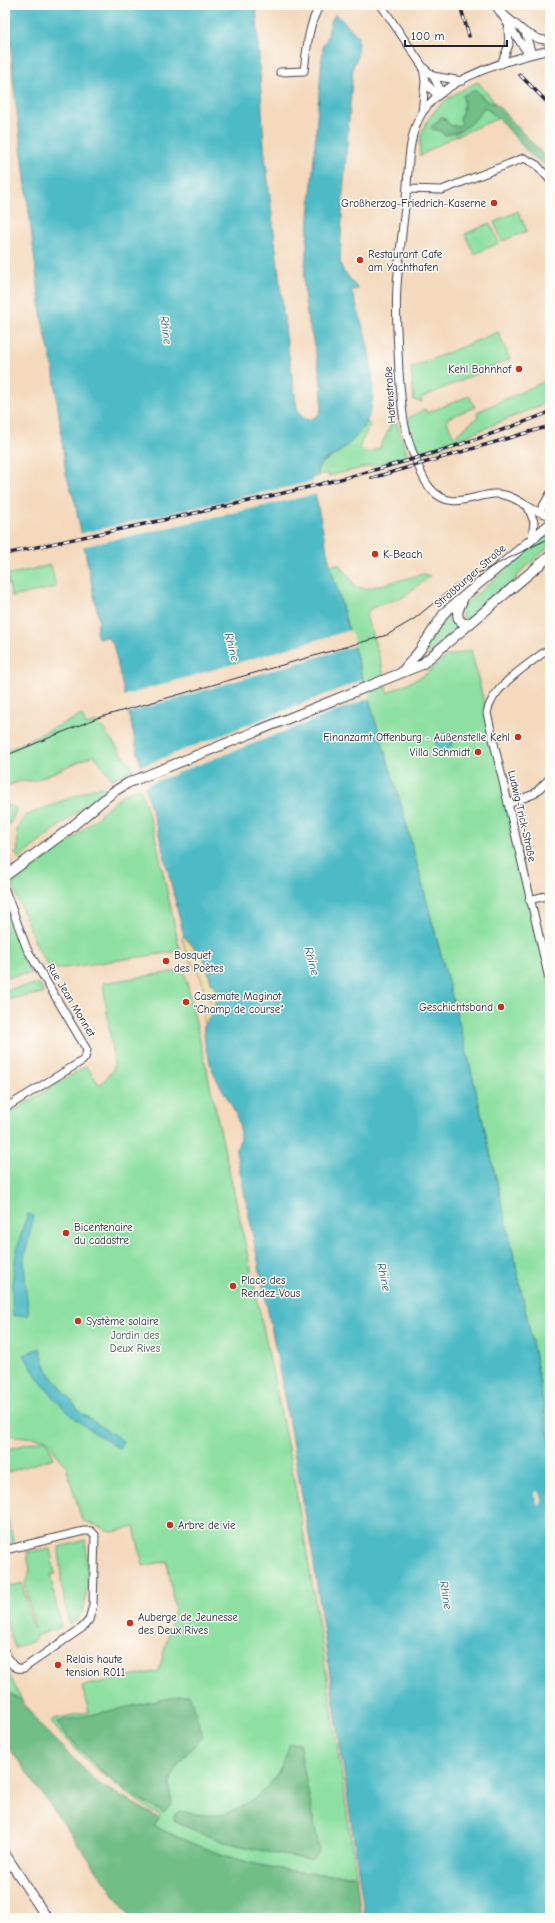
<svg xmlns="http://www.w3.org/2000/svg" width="555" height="1923" font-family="'Comic Neue',sans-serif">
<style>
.green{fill:#8de0a1;stroke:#58816e;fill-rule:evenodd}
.forest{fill:#72be87;stroke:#4a7061}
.sand{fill:#eeda9e;stroke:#887e6c}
.water{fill:#4dbbc6;stroke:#386e80}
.pier{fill:#f4d9bc}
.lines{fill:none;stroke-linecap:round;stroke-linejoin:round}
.minor-casing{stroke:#423d4e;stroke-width:9}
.major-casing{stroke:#423d4e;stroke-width:11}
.minor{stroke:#fff;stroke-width:7}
.major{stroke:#fff;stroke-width:9}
.tram{stroke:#22223b;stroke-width:1}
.rail-casing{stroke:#22223b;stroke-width:3.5}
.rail{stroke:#fdfcf7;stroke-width:2;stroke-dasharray:6;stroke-linecap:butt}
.poi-dot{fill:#c8321e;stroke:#fdfcf7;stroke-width:1.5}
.labels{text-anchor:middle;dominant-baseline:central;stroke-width:3;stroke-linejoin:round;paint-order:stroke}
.poi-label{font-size:11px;fill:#22223b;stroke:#fdfcf7;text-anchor:start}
.street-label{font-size:11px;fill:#22223b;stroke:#fdfcf7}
.park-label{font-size:11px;fill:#425b5a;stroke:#fdfcf7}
.water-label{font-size:12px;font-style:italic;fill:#335f73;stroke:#fdfcf7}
</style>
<rect width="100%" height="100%" fill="#fdfcf7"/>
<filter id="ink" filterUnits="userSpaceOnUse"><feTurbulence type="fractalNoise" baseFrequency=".025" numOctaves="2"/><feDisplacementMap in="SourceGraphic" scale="8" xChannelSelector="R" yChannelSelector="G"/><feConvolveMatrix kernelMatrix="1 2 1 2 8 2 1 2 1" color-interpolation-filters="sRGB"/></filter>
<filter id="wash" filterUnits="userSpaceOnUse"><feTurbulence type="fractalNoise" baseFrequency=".012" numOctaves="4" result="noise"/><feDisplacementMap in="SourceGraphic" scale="16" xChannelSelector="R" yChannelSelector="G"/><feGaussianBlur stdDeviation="0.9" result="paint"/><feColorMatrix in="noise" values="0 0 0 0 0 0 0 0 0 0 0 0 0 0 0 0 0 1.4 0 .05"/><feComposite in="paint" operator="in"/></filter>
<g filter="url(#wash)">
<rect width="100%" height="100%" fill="#f4d9bc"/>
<path class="green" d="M478,82L496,104L486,101L476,90L464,95L462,123L459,126H451L443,117L432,126L448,135L484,107L499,118L451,138L420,156C416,117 448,95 478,82Z
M518,211L527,231L502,241L494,222Z
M490,223L499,243L474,254L465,234Z
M498,332L510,359L421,398L422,402L414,400L411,370L413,367Z
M550,379V401L436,449L421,453L416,448L412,439L408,424L410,417L425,409L427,413L469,396L475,407L448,418L447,422L454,437L478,417L477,412Z
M367,421L370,425L360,444L361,450L370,453L380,447L392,423L396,421L408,457L328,476L327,473L318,476V467C324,461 330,458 337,454C349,445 360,433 367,421Z
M550,529V546L523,569L514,581L470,619L462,617L461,610L463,606L522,556L528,547Z
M339,564L352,581L354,586L365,589L424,574L430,576L403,597L371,608L366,615L381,662L387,693L423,676L446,657L471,650L518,840L550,990V1443L536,1361L515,1261L469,1061L401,804L369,700L330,565Z
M51,565L56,587L12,597L7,575Z
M453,611L454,619L460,626L421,659L420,657L438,628Z
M82,715L86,725L98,722L134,770L112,779L94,755L34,781H21L5,787V751Z
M101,787L106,789L19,858L15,854L18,851L17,829L25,816L94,788Z
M140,787L155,836L180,951L51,970L37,947L12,884L74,838L122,795Z
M5,805L17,808L9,826L5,818Z
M5,823L7,827V859L9,858L10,865L5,868Z
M5,902L20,940L27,955L21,956L31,973L5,977Z
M184,970C221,1133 258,1296 290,1459C316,1597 336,1736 356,1875C283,1876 220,1859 154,1826L160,1815L152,1811C112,1783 82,1760 51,1722L53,1719L89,1712L82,1686L159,1671L175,1609L167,1561L143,1566L134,1527L112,1532L82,1520L66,1466C59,1456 53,1452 48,1440H46L54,1458L5,1473V1450L46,1439L5,1435V1116L86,1066L100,1085L113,1070L114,1063L103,983ZM65,1734L203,1736C185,1755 163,1774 172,1803L125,1789L100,1770Z
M39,984L44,993L5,1000V990Z
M5,1516H7L14,1542L5,1544Z
M86,1540C86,1562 94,1616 69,1625L61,1581L59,1547Z
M50,1549L55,1574L50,1575L61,1627L35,1636L36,1640L15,1648L5,1619V1588L22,1583L33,1628H35L25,1583L30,1571L27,1552Z
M7,1670L22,1701L5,1690Z"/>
<path class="forest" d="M476,90L486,101L496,104L550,162V171C543,162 533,158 526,150C512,135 502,118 484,107C476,122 461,134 444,135L441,131L432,129V126L438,122L440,117H443L451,126H459L462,123L460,119L464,107L463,95Z
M5,1691L22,1701L39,1724L99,1784L159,1818L154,1826C220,1859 283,1876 356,1875L361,1918H131L5,1742Z
M189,1694L203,1736C185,1755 163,1774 172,1803L164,1813C121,1791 86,1760 56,1722Z
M299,1743L319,1848L318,1854L311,1860C265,1852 215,1844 174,1820V1816L180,1811C194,1814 209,1817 223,1814C254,1806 284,1776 289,1744Z"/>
<path class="sand" d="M184,936L205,960L211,982L216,989C217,1010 209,1013 204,1032L203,1016L208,1011L210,999L205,991L200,975L187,957L182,937Z"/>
<path class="water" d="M9,5H256L264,147L287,343L297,408L301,416L308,420L318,416C330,399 311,336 307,314C305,303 304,291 304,280L323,45C331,35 327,23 336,14L358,36L357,58L353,67L343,194L340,261L344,273L347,275L358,289L351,291C364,323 386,400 362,429C355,439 345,448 336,454C328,459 321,461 317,469L318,476L312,478L330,565L369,700L401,804L469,1061L515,1261L536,1361L550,1443V1918H365L312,1551L276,1351L236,1151C251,1119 220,1094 211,1066C208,1056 204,1042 204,1032C204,1022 212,1016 215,1007C217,1001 216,995 216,989L211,982L205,960L184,936L159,834L149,802L113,644L107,637L98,638L96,632L99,620L75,502L66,474L53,367L42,320L13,79Z
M444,733L454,743L443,752L434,742Z
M28,1214L34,1216L24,1259L26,1291L29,1315L13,1316C10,1280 15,1247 28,1214Z
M40,1348L46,1368L51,1375L81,1413L123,1441L119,1448C77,1424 47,1398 24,1355Z"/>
<path class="pier" d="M315,481L317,494L81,547L78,534Z
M351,630L355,646L127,713L123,696Z
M365,679L370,698L144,786L140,767Z
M537,1490L540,1493L542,1501L540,1506L537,1504L535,1494Z"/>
</g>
<g filter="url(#ink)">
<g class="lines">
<g class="minor-casing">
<path id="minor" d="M381,5L423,67L433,76L442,93
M495,5L529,55
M502,13L525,32L532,54
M525,32L539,39L550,41
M550,50C510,59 445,77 422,113C407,137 409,170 406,197C403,227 399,256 397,286C395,315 398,343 399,372C402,408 402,431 418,465C421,473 425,482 430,488C450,512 472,495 495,494C516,493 530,513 550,515
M501,64L509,45L508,29
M423,67L425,82L438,96
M280,72L304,71C307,48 308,25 320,5
M433,76L462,81
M422,113L425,82
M407,189L442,190L524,158L537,165L550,180
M528,507L534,522L532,539
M542,508L550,494
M550,648C529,664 492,686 487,713L550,983
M508,804L534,794L550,778
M5,890L27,949L87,1050L85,1058L82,1061L5,1108
M529,900L550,895
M5,1550L84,1531H91L95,1535L93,1605L89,1620L82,1628L24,1668C12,1670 10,1661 5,1652"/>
</g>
<g class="major-casing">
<path id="major" d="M464,596C461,606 452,616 463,623L470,624
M401,673L420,650L445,612L550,524
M5,876L68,830L113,792L128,783L421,665L550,556
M5,1854L47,1918"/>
</g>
<use href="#minor" class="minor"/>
<use href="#major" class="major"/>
<path class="tram" d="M5,756L97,718L387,635L414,619L458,583L550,538"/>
<g class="rail-casing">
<path id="rail" d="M460,5L469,36
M520,75L550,105
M372,478L550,426
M5,554C188,513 375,482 550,412"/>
</g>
<use href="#rail" class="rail"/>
</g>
</g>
<g class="poi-dot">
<circle cx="494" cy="203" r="4"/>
<circle cx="360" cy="260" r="4"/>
<circle cx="519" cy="369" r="4"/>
<circle cx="375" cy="554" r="4"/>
<circle cx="518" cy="737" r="4"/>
<circle cx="478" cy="752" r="4"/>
<circle cx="166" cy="961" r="4"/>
<circle cx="186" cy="1002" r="4"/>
<circle cx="501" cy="1007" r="4"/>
<circle cx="66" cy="1233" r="4"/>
<circle cx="233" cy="1286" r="4"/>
<circle cx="78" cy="1321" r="4"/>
<circle cx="170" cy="1525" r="4"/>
<circle cx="130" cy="1623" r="4"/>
<circle cx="58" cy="1665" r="4"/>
</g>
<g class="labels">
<g class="poi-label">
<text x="486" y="203" text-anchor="end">Großherzog-Friedrich-Kaserne</text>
<text x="368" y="254">Restaurant Cafe<tspan x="368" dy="13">am Yachthafen</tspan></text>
<text x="511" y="369" text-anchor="end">Kehl Bahnhof</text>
<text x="383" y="554">K-Beach</text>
<text x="510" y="737" text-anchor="end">Finanzamt Offenburg - Außenstelle Kehl</text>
<text x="470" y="752" text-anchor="end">Villa Schmidt</text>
<text x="174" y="955">Bosquet<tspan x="174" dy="13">des Poètes</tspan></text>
<text x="194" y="996">Casemate Maginot<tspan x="194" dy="13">"Champ de course"</tspan></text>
<text x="493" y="1007" text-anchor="end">Geschichtsband</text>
<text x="74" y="1227">Bicentenaire<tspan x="74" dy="13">du cadastre</tspan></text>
<text x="241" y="1280">Place des<tspan x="241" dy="13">Rendez-Vous</tspan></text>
<text x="86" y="1321">Système solaire</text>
<text x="178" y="1525">Arbre de vie</text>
<text x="138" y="1617">Auberge de Jeunesse<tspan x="138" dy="13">des Deux Rives</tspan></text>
<text x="66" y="1659">Relais haute<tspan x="66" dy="13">tension R011</tspan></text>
</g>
<g class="street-label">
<text transform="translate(390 395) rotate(-94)">Hafenstraße</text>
<text transform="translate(470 576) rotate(-41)">Straßburger Straße</text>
<text transform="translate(522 816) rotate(77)">Ludwig-Trick-Straße</text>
<text transform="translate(71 1000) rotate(59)">Rue Jean Monnet</text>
</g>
<g class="park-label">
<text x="135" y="1335">Jardin des<tspan x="135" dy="13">Deux Rives</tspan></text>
</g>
<g class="water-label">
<text transform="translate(166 330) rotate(82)">Rhine</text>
<text transform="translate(232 647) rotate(76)">Rhine</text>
<text transform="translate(312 961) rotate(76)">Rhine</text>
<text transform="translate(384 1277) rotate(78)">Rhine</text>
<text transform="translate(446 1595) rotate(80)">Rhine</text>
</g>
</g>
<rect width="555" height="1923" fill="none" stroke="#fdfcf7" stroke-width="20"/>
<path d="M405 40v6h102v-6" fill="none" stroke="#22223b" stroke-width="2"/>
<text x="411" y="40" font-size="12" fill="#22223b" stroke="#fdfcf7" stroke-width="3" paint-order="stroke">100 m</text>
</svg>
